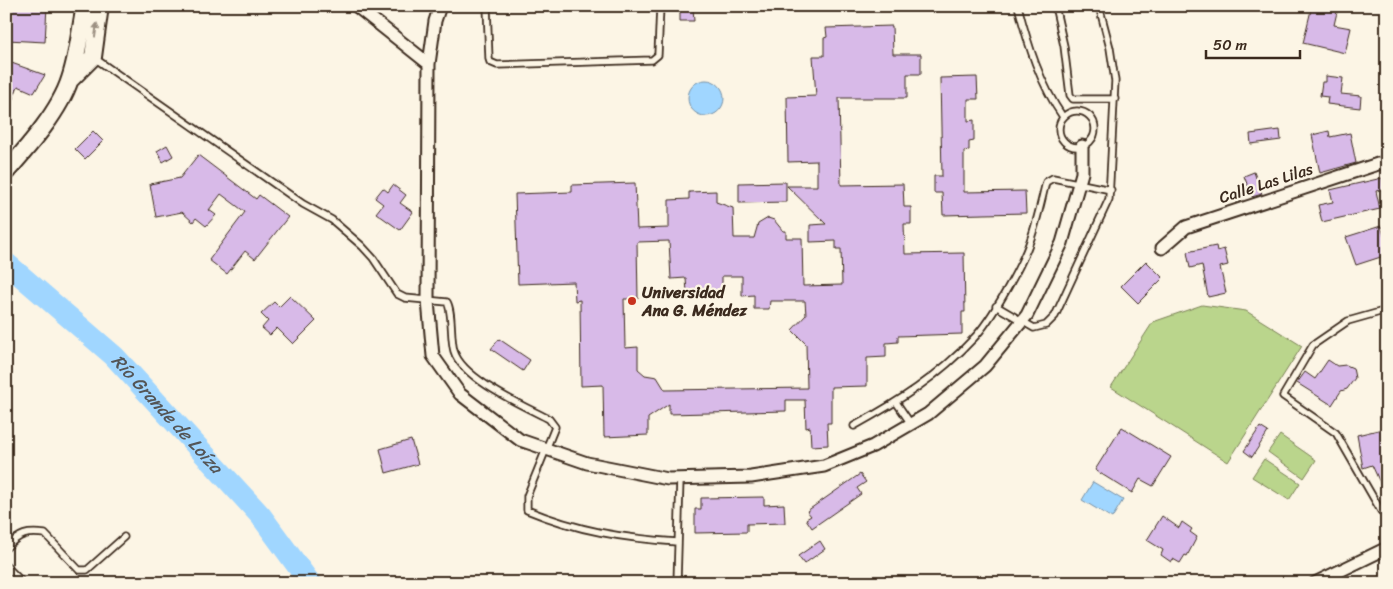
<svg xmlns="http://www.w3.org/2000/svg" width="1393" height="589" font-family="Sriracha,sans-serif">
<style>
.green{fill:#bad58c;stroke:#7a8055}
.water{fill:#a0d6ff;stroke:#7891a5}
.lines{fill:none;stroke-linecap:round;stroke-linejoin:round}
.river{stroke:#a0d6ff;stroke-width:22}
.building{fill:#d8bae8;stroke:#3b2a1e;fill-rule:evenodd}
.lane-casing{stroke:#3b2a1e;stroke-width:9}
.street-casing{stroke:#3b2a1e;stroke-width:15}
.primary-casing{stroke:#3b2a1e;stroke-width:20}
.lane{stroke:#fcf5e5;stroke-width:5.5}
.street{stroke:#fcf5e5;stroke-width:11}
.primary{stroke:#fcf5e5;stroke-width:16}
.oneway{fill:#9c9082}
.poi-dot{fill:#c8321e;stroke:#fcf5e5;stroke-width:2}
.labels{text-anchor:middle;dominant-baseline:central;stroke-width:4.5;stroke-linejoin:round;paint-order:stroke}
.street-label{font-size:16px;fill:#3b2a1e;stroke:#fcf5e5}
.poi-label{font-size:16px;font-weight:bold;fill:#3b2a1e;stroke:#fcf5e5;text-anchor:start}
.water-label{font-size:18px;font-style:italic;fill:#545556;stroke:#fcf5e5}
</style>
<rect width="100%" height="100%" fill="#fcf5e5"/>
<filter id="ink" filterUnits="userSpaceOnUse"><feTurbulence type="fractalNoise" baseFrequency=".02" numOctaves="2"/><feDisplacementMap in="SourceGraphic" scale="10" xChannelSelector="R" yChannelSelector="G"/><feConvolveMatrix kernelMatrix="1 2 1 2 8 2 1 2 1" color-interpolation-filters="sRGB"/></filter>
<g filter="url(#ink)">
<path class="green" d="M1202,305L1246,311L1302,346L1228,462L1111,387L1153,322Z
M1280,435L1316,460L1304,478L1268,452Z
M1264,459L1300,483L1289,500L1252,477Z"/>
<path class="water" d="M688 98a18 18 0 1 1 36 0a18 18 0 1 1-36 0Z
M1093,482L1123,500L1112,518L1082,500Z"/>
<g class="lines">
<path class="river" id="s1" d="M6,263L114,356L261,516L310,583"/>
</g>
<path class="building" d="M9,6H47L45,42L7,40Z
M1312,6L1337,12L1334,25L1351,28L1345,53L1303,43Z
M680,8H693L694,21H680Z
M892,26L893,54H921V74H907V98H839L841,185L903,184L904,207H911V224H904L905,254L964,253L965,312H962V334L898,336V342L886,343V357L867,358V386L831,387V423H827L828,445L811,446L810,427L806,428L805,400H786V411L669,414V404L648,418V435L604,437L603,385L581,386L580,300L575,301L574,282L518,284L515,194L572,192V185L635,183L637,229L669,228V200L689,199V192L716,191V202L733,208L734,238H754L758,224L768,218L774,220L783,231H786V238H802L803,286L842,285L841,249H836V241L810,242V225L826,224L787,186H817V161L788,162L787,97L816,96L813,56H824V38L827,37L826,28ZM669,241L671,279L686,278L687,293L722,292V276H742V296L754,295V309H769L770,301H805L806,315L792,330L806,344L807,388L665,390L657,377L645,375L638,369V347L625,348L624,299H638L637,242Z
M6,61L45,75L34,93L18,86L7,114Z
M1326,76L1343,78L1341,94L1361,96L1360,108L1327,104L1328,97L1320,96L1322,82H1326Z
M977,77L978,99H968V121L974,120V141L969,142V150L964,151V192L1025,191L1026,213L943,215L942,193H934V176H942L940,78Z
M1280,130L1281,140L1251,144L1250,134Z
M93,131L103,141L85,159L75,149Z
M1329,131L1330,137L1350,133L1356,163L1320,173L1312,135Z
M167,145L173,156L163,162L157,151Z
M198,155L256,199L259,195L288,217L255,259L245,251L227,274L209,260L245,212L221,194L209,210L216,215L206,226L196,218L193,222L182,212L156,217L150,184L180,178Z
M1254,172L1262,194L1252,197L1244,176Z
M1382,178L1384,189L1376,191L1380,209L1322,222L1318,205L1333,202L1330,190Z
M786,182V202L739,203V183Z
M393,185L406,195L400,203L413,212L400,230L376,213L383,204L375,198L383,188L388,192Z
M1381,226L1387,245V255L1356,265L1346,237Z
M1216,246L1217,251L1224,249L1228,265L1220,267L1226,293L1208,297L1202,265L1190,268L1187,252Z
M1146,261L1163,278L1138,303L1121,286Z
M290,296L316,321L293,344L277,328L270,335L262,328L268,321L261,314L274,302L279,307Z
M499,339L530,360L523,371L491,349Z
M1328,360L1337,366L1346,365L1353,368L1355,378L1347,389L1341,391L1332,405L1297,383L1305,372L1315,379Z
M1122,427L1171,457L1153,486L1140,479L1132,493L1095,470Z
M1260,427L1268,432L1252,457L1244,451Z
M1387,428V498L1372,465L1363,468L1357,435Z
M411,440L418,464L386,473L380,449Z
M860,474L866,482L857,488L861,494L812,528L806,519L811,516L807,511Z
M764,497V505L784,504L785,523L747,524V532L695,533V509H701V498Z
M1162,516L1179,528L1182,522L1192,529L1190,532L1197,537L1187,556L1185,555L1180,563L1173,559L1171,562L1161,555L1163,550L1147,540Z
M820,541L825,549L804,564L798,556Z"/>
<g class="lines">
<g class="lane-casing">
<path id="lane" d="M487,6L489,59L490,62L497,65L652,60L658,55L660,6
M1018,6C1028,45 1040,84 1063,117
M1055,6L1064,46L1070,95L1073,99H1115
M93,57L303,204L332,220L362,246L373,258L397,294L405,298L447,302C453,312 450,337 454,351C462,379 524,406 549,419L555,427L527,496V510C578,531 622,538 677,542
M1059 129a18 18 0 1 1 36 0a18 18 0 1 1-36 0Z
M996,306L1034,328L1046,325L1055,316L1109,199L1115,81L1110,48L1099,6
M1387,310L1348,321L1313,345L1283,396L1336,433L1381,511L1387,508
M896,402L911,424
M854,426C898,402 939,376 973,339C991,321 1022,265 1030,241C1037,222 1041,202 1046,182L1053,178L1111,190
M6,548C20,533 27,532 45,534L79,570H87L124,537
M6,566L23,583
M10,583L16,576
M677,583L680,479"/>
</g>
<g class="street-casing">
<path id="street" d="M356,6L429,64L428,301L433,356L460,394L520,440L587,463L668,479L751,477L824,466L873,446L928,414L985,366L1027,315L1062,243L1082,173V146
M429,64L435,21L440,6
M1162,248L1186,227L1387,161
M1315,583L1387,548"/>
</g>
<g class="primary-casing">
<path id="primary" d="M70,80L93,57L100,6
M6,172C28,147 60,111 70,79C78,56 80,30 85,6"/>
</g>
<use href="#lane" class="lane"/>
<use href="#street" class="street"/>
<use href="#primary" class="primary"/>
</g>
<defs><path id="oneway-solid" d="M-6-.8H1V-3.2L6.5 0L1 3.2V.8H-6Z" transform="scale(1.25)"/></defs>
<use class="oneway" href="#oneway-solid" transform="translate(96 30) rotate(-82)"/>
</g>
<circle class="poi-dot" cx="632" cy="301" r="5"/>
<g class="labels">
<g class="street-label">
<text transform="translate(1266 183) rotate(-18)">Calle Las Lilas</text>
</g>
<g class="poi-label">
<text x="642" y="292">Universidad<tspan x="642" dy="18">Ana G. Méndez</tspan></text>
</g>
<g class="water-label">
<text stroke="none"><textPath href="#s1" startOffset="221">Río Grande de Loíza</textPath></text>
</g>
</g>
<rect width="1393" height="589" fill="none" stroke="#fcf5e5" stroke-width="25"/>
<rect x="12" y="12" width="1368" height="564" fill="none" stroke="#3b2a1e" stroke-width="2" filter="url(#ink)"/>
<path d="M1206 50v8h94v-8" fill="none" stroke="#3b2a1e" stroke-width="2.5"/>
<text x="1213" y="50" font-size="15" fill="#3b2a1e" stroke="#fcf5e5" stroke-width="4" paint-order="stroke">50 m</text>
</svg>
